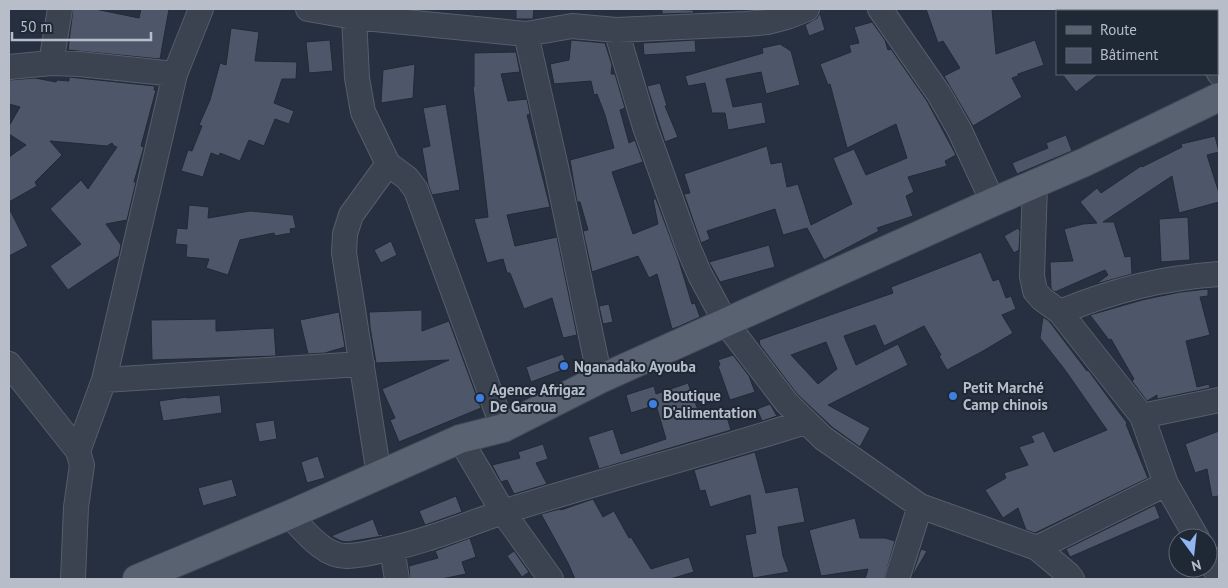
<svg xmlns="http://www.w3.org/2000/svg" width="1228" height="588" font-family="'PT Sans',sans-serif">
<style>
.building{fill:#4d5769;stroke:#212a37;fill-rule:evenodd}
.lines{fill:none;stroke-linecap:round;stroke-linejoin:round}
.minor-casing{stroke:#565e6a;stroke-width:26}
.major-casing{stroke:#444c59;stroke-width:30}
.minor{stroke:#3b4350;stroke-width:24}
.major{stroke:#596270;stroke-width:28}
.shop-dot{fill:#3f7fe0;stroke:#1f2835;stroke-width:2}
.labels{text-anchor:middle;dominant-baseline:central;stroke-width:4;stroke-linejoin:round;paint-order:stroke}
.poi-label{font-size:15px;font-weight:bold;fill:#b7beca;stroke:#1f2835;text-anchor:start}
</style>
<rect width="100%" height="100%" fill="#273040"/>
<path class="building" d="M73,9H95L139,18L141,9H169L160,59L68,50Z
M516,9H534L533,19H516Z
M662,9L693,10L694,13L662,14Z
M926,9H992L996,54L1035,40L1044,65L1018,74V76L1012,78L1022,97L973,126L944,76L960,68L943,41L938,43Z
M820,13L825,30L809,36L805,25L817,18Z
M872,22L885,40L888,50L891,49L927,101L956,155L945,161L947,166L908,177L914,192L906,196L913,216L877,228L879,231L824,260L807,228L783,235L775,209L707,231L710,239L701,243L684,194L690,193L684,174L767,146L771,164L782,162L787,187L798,184L811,225L852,204L833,158L854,149L866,175L907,158L896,124L847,148L830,84L828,85L820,64L851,52L849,45L859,43L854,27Z
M231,28L259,32L255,61L297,62L296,79H282L274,103L294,111L289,124L275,119L264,146L249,140L240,161L220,153L219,156L211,153L203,177L181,171L188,150L192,151L202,126L199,125L210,100L220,63L226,65Z
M330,40L333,71L309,73L306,42Z
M571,40L605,43L612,65L611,74H615L625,108L620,110L629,143L635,140L643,162L612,172L633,234L658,224L653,199H656L678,258L692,304L695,303L700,317L680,326L672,329L657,274L649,278L638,256L592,272L583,231L588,230L580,202H577L570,160L614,148L605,115L597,94L594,95L591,81L554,84L550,64L569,60Z
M695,40L696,52L644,55L643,43Z
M780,44L791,51L800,85L766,94L761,72L726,79L733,107L762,102L766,123L728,130L725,113H712L705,83L688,86L685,76L763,53L762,48Z
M516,52L520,72L501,74L508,101L527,99L530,114L527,115L550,207L507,215L515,246L557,237L577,335L563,338L552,298L524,309L510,273H507L503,259L487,263L474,219L488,217L473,87H474V53Z
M415,64L413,98L381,103L383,70Z
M1062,74H1099L1076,92Z
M69,77L155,86L154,90H156L141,146L144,147L134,182H136L127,220L106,224L121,245L119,256L68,290L50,266L81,244L50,209L81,180L88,189L117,147L114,146L112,143L107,146L50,141L62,155L35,182L37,186L9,202V157L26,145L9,134V126L20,107L9,104V80L35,78L56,82L57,80L69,81Z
M660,83L667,106H665L678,137L665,142L647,86Z
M446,104L460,190L432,195L428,184L422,148L430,146L423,108Z
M1066,135L1072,151L1017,174L1012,163L1048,148L1046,143Z
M1215,136L1219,152L1207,155L1219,193V202L1179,213L1172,176L1103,222H1114L1125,257L1131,256L1132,274L1096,284L1108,275L1105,270L1055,292L1051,289L1050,262L1073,261L1064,229L1083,224L1097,223L1080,202L1097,188L1101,193L1141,166L1142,167L1182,147L1181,144Z
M189,205L209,207L208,218L250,211L293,215L296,228L290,229L291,233L275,236L274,233L240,240L228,275L206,268L209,259L186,257L187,245L175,244L177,228L187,229Z
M9,208L28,246L9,256Z
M1188,217L1190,260L1161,262L1159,219Z
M1018,228L1020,231L1019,250L1014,253L1004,236Z
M391,241L397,255L381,263L374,250Z
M769,245L775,267L720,282L709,262Z
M981,252L993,281L999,279L1006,298L1011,296L1016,309L1002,315L1013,333L983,351L947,370L939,356L941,355L924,326L884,346L875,325L844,336L856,365L898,344L908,365L828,405L870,428L860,447L832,427L797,394L760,345L759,340L893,293L891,287ZM826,342L837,369L818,384L791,355Z
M1208,289V296L1200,297L1210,335L1186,341L1197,387L1209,384L1210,388L1157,399V395L1147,401L1132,381L1134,379L1111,339L1109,340L1090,315L1142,300L1180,292Z
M609,304L613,322L603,324L599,306Z
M422,310V331L449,321L481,408L399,442L390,420L395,418L382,389L449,360L376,363L370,327L369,312Z
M339,312L345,347L325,353L308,354L300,320Z
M1043,317L1049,321L1087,371L1088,370L1127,423L1126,424L1148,478L1035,533L1026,530L1018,508L1003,518L985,490L1006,478L1004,473L1028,465L1019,447L1034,442L1031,436L1044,431L1054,452L1107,430L1065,370L1040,338Z
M216,319V331L274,328L276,356L152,360L151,320Z
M563,354L568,368L531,382L526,367Z
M733,355L749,376L755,392L730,400L718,366L720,365L718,360Z
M688,383L701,418L725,411L731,430L599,469L588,437L613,429L621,454L666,439L656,405L631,413L626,395L654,386L656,394Z
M220,395L222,413L163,421L159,401L187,397V398Z
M770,404L777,416L762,421L757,409Z
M274,420L277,439L259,442L255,423Z
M1219,431V496L1212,497L1207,469L1195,473L1185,444Z
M543,444L548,459L536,463L547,484L514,494L507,480L501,482L492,465L520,458L518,452Z
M755,452L766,493L798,487L805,522L778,527L783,556L789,572L753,578L745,535L756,533L750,495L710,507L705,490L700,491L694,470Z
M318,456L325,478L307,483L301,462Z
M232,479L237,496L203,506L198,488Z
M456,496L462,512L425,525L419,511Z
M593,499L603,517L614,511L629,538L631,537L651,569L689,557L694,572L670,579H575L568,563L541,514L560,509L561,510Z
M1155,505L1160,518L1070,557L1066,549Z
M855,518L860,538H885L895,541L884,579H865L868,569L821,576L809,530Z
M373,519L379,535L382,534L383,536L347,542L341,541L331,536Z
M470,538L476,557L462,562L466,574L441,579H410L409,566L438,558L435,551Z
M921,549L927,551L911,579Z
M514,551L529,572L522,577L507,556Z"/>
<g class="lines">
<g class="minor-casing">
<path id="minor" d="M308,9L354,17L526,34L572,26L616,30L746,24L768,22L787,17L807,9
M880,9L939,94L959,129L993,202
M1177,9L1178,11
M354,17L357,78L363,112L388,164L407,178L416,190L503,428
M616,30L645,127L688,247L700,275L726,323L787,403L823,438L920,506L1037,548L1068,574L1072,579
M526,34L558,176L600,379
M51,63L60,9
M9,67L51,63L79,64L175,74
M1217,69L1219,73
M1035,185L1032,276L1035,291L1042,299L1060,312L1142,416L1166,484L1197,538
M1060,312C1115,290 1161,278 1219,274
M9,364L78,451
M104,380L362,364
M1142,416L1219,400
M460,439L503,512L551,579
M379,475L344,253L345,234L351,215L388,164
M289,515C304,530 323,556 346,556C357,556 369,553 380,551C422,543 462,526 503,512C603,480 705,454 805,422
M1037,548L1166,484
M392,549L397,579
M1208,556L1219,577
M73,579L76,507L82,465L78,451L104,380L175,74L201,9
M897,579L920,506"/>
</g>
<g class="major-casing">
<path id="major" d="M137,579L289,515L460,439L503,428L600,379L993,202L1085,162L1219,97"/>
</g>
<use href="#minor" class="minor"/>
<use href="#major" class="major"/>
</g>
<g class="shop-dot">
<circle cx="564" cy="366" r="5"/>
<circle cx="953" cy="396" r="5"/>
<circle cx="480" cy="398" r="5"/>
<circle cx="653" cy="404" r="5"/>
</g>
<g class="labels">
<g class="poi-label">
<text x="574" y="366">Nganadako Ayouba</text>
<text x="963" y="387">Petit Marché<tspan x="963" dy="17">Camp chinois</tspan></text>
<text x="490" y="389">Agence Afrigaz<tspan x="490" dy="17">De Garoua</tspan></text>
<text x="663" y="395">Boutique<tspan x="663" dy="17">D'alimentation</tspan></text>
</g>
</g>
<rect width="1228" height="588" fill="none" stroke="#b7beca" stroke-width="20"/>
<rect x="1056" y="10" width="162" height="65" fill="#1f2835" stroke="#5c6471"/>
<rect x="1066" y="26" width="25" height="8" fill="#596270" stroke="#5c6471"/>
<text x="1100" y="35" font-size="15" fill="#b7beca">Route</text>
<rect x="1066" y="48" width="25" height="15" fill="#4d5769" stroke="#5c6471"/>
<text x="1100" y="60" font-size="15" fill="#b7beca">Bâtiment</text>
<g transform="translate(1193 553) rotate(165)"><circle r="24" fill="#1f2835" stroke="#5c6471"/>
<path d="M0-4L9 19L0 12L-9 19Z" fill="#92b5f4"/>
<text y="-8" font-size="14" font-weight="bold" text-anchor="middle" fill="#b7beca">N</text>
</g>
<path d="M12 32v8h139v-8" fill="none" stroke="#b7beca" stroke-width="2.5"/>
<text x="20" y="32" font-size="15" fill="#b7beca" stroke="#1f2835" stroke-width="4" paint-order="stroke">50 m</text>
</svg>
